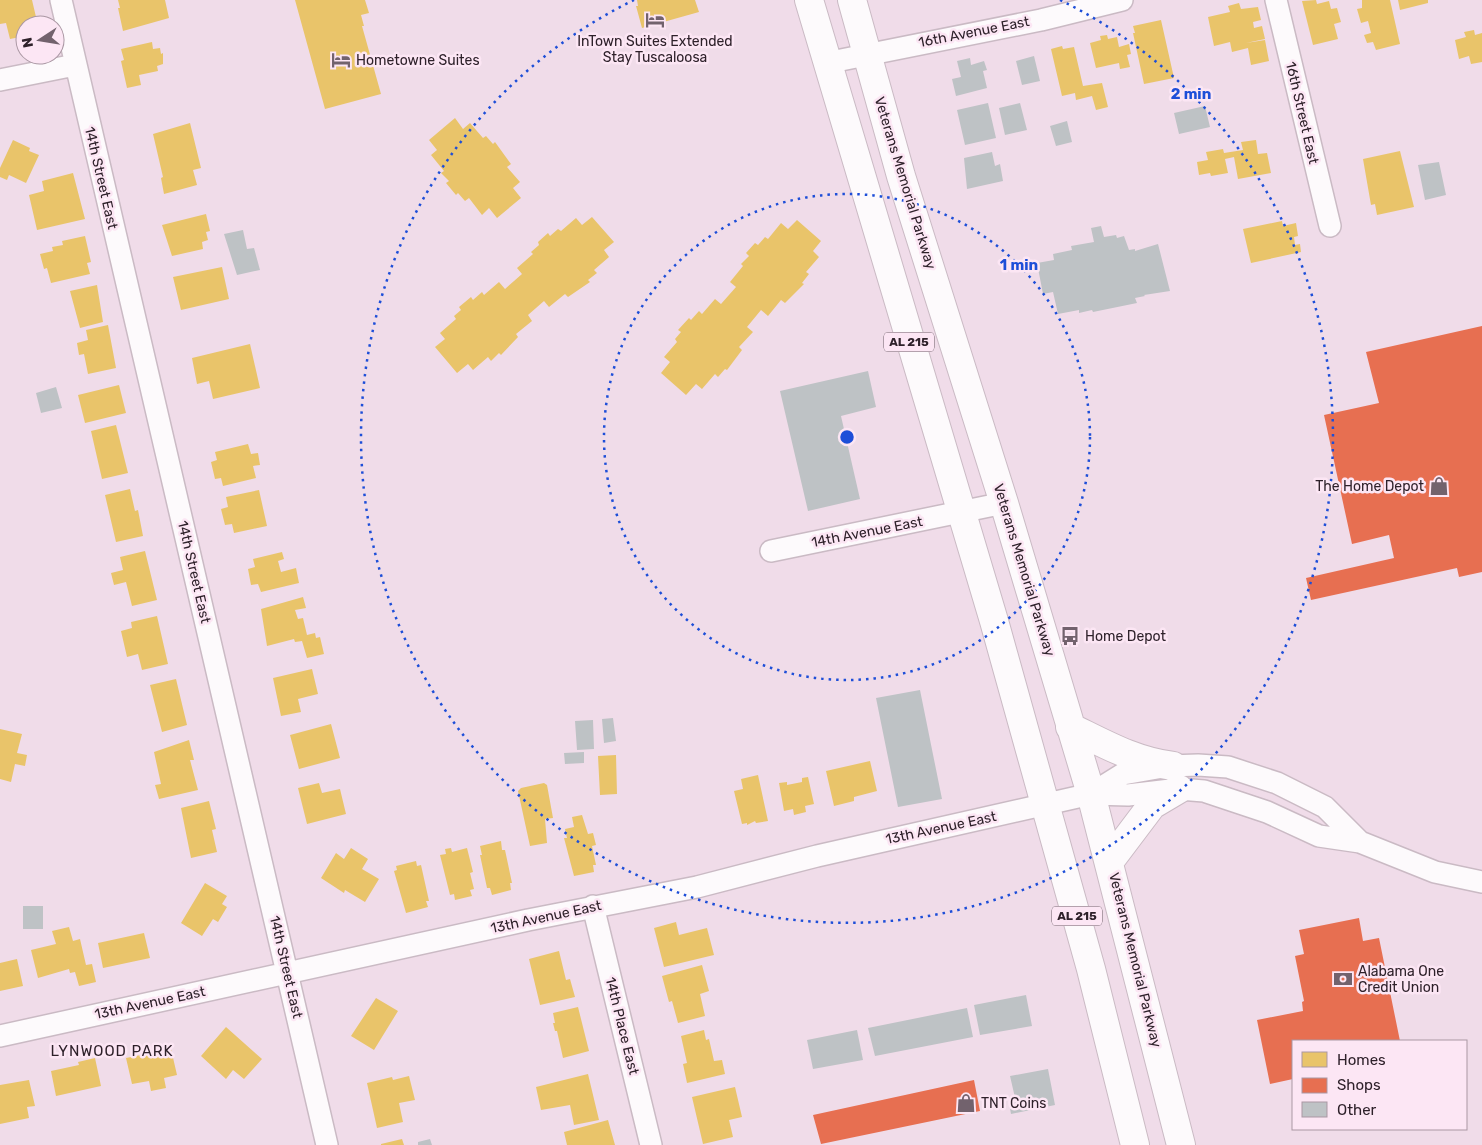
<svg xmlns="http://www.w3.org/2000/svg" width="1482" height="1145" font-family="Rubik,sans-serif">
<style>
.homes{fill:#e9c46a}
.shops{fill:#e76f51}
.building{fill:#bec2c5}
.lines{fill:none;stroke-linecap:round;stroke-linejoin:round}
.street-casing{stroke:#cabac4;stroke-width:24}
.primary-casing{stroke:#cabac4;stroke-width:30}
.street{stroke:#fdfafc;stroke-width:21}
.primary{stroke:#fdfafc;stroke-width:28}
.ring{fill:none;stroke:#1d4ed8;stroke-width:2.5;stroke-dasharray:2.5 5}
.labels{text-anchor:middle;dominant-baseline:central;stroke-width:5;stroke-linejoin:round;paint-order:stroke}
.shield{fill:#fce6f4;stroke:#6c5c67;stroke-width:1}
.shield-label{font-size:12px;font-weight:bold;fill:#2e212a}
.street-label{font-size:14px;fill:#2e212a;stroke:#fce6f4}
.poi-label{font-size:14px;fill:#2e212a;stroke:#fce6f4;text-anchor:start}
.neighbourhood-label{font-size:15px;letter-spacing:1px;fill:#2e212a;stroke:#fce6f4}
.centre{fill:#1d4ed8;stroke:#fce6f4;stroke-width:2.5}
.ring-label{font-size:15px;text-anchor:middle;font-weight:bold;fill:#1d4ed8;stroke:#fce6f4;stroke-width:5;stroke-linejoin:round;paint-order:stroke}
</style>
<rect width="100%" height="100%" fill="#f0dce9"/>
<path class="homes" d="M0,0H32L36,17L29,18L30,25H25V36L10,39L6,23L0,24Z
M118,0H165L169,18L123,31L118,8H120Z
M295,0H365L369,13L361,15L364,26H362L381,94L325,109Z
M637,0H695L699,12L642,28L636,6H638Z
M1316,0L1317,4L1329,1L1331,9L1337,8L1341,22L1334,24L1338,39L1313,45L1302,1Z
M1362,0H1390L1400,44L1376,50L1373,42L1367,43L1364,35L1371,33L1368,21L1361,23L1357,9L1362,8Z
M1398,0H1428V3L1400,10Z
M1239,3L1241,9L1258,7L1261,20L1253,22L1254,28L1262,26L1265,39L1246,43L1265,40L1269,61L1251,65L1248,48L1232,52L1230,42L1214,46L1208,17L1230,12L1228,6Z
M1161,20L1174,78L1144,84L1133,33H1135L1133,26Z
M1474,30L1475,35L1482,33V62L1471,64L1469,56L1459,59L1455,40L1466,37L1464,32Z
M1107,35L1108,39L1117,37L1119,47L1129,44L1131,54L1127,55L1130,67L1120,69L1119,63L1096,68L1090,43L1101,40L1100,36Z
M152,42L153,49L160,48L161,54L163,53V64L157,66L158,71L139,75L141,85L127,88L121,61L124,60L121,49Z
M1062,46L1063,49L1074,47L1083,86L1102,83L1108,107L1096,110L1092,96L1076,100L1075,93L1062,96L1051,49Z
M455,118L463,129L470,123L483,138L486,136L493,144L495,142L511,164L507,167L520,182L513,188L521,198L497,218L489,208L482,215L469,198L465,201L458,193L456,195L446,183L449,181L441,173L444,171L431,155L437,150L429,140Z
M190,123L201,168L193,170L197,185L164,194L161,178L163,177L153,134Z
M13,140L30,148L29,151L39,155L26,183L9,175L7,180L0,177V168Z
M1256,140L1258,154L1267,153L1271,173L1238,179L1234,157L1225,159L1228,173L1211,176L1210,173L1199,175L1197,162L1208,160L1206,152L1223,149L1224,153L1243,150L1241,142Z
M1400,151L1414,207L1377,215L1375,204L1371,205L1363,159Z
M73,173L85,219L37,230L29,195L44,191L42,181Z
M206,214L210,231L206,232L208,240L202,242L203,249L172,256L162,225Z
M592,217L614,242L604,250L609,257L594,270L597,273L588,280L590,282L568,297L565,294L549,307L544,301L528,315L532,321L516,334L518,337L501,355L499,353L491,361L488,357L473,370L468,364L457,373L435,347L445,339L440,333L456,319L454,316L461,310L459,307L471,297L473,300L482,292L484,295L499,282L505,289L522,274L517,268L533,254L531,252L539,245L538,242L548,233L550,236L558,229L561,231L576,218L582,225Z
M797,220L821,241L813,251L819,257L806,272L809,274L802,283L804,284L785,303L781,300L768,316L761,310L747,327L753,332L739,347L742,350L727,370L725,369L718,377L715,374L702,389L696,384L686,395L661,373L670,362L664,357L677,342L675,339L681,332L678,330L689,318L691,320L699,311L702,314L715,299L721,304L736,287L730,282L743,266L741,264L749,256L746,253L755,243L758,245L765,237L768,239L781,223L788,229Z
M1282,221L1283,226L1296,223L1298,236L1294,237L1295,245L1300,244L1301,252L1251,263L1243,229Z
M85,236L91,262L87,263L90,274L51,283L47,268L44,269L40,254L53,251L52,247L63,245L62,241Z
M222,267L229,299L181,310L173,277Z
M97,285L103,322L80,328L70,291Z
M108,325L116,368L88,374L84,354L79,355L77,343L88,340L86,330Z
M250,344L260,388L213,399L209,381L197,384L192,358Z
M119,385L126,413L85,423L78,395Z
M116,425L128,473L102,479L91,431Z
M248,444L251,454L258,453L260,465L253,466L256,478L223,486L221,478L215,479L211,462L217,460L215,452Z
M130,489L135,511L138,510L143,536L116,542L105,495Z
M259,490L267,526L234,533L232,524L225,525L221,509L228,507L226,497Z
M145,551L157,600L132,606L126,582L114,585L111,573L123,570L120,557Z
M282,552L284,559L278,561L281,572L296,568L299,583L261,592L258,584L251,585L248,569L255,567L253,559Z
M303,597L306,608L295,610L298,619L303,618L307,635L315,633L316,638L320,637L324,654L307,658L302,641L295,642L294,639L267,646L261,609Z
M157,616L168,664L142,670L138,654L127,657L121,631L132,628L131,622Z
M312,669L318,694L298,699L301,712L281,716L273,678Z
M176,679L187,725L162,732L150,685Z
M331,724L340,758L299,769L290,735Z
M0,729L22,734L17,753L27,755L25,766L15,764L11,782L0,779Z
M189,740L194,760H190L198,790L159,799L155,785L161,784L154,752Z
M616,755L617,794L600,795L598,756Z
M870,761L877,791L854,797V801L834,806L826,771Z
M758,775L768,821L756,823L755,821L747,825V823L742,824L734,791L743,789L741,779Z
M808,777L814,804L805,806L806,812L794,815L793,809L784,811L779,783L787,782V785L802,782V778Z
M319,783L322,793L340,789L346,814L307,824L298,788Z
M544,783L547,785L553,818L545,819L547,843L530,846L518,791L521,788Z
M209,801L216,829L212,830L217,852L191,858L181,808Z
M582,815L588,834L593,833L596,845L592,846L596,865H593L594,872L574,876L564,838H567L565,829L574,827L572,817Z
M501,841L502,850H505L512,883H510L511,890L492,895L490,888H487L480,855H482L480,846Z
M351,848L368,859L362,869L379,879L365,902L345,890L344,893L321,878L336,853L344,859Z
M451,848L452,852L467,848L473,872L470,873L474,889L470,890L472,896L455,900L454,894L450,895L440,855L446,854L445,849Z
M416,861L417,866L421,865L429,901H426L428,907L406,913L394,871L397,870L396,866Z
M205,883L227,896L222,904L227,907L218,922L213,919L202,936L181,923Z
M676,922L679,935L707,928L714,955L664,967L654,928Z
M69,927L73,941L80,939L86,965L92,964L96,982L79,986L75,972L70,973L69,969L38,978L31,950L56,944L52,931Z
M144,933L150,958L103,968L98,943Z
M559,951L566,980L570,979L575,997L540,1005L529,959Z
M17,959L23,986L0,991V963Z
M702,965L709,991L700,994L705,1016L678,1023L672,1001L669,1002L662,976Z
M376,998L398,1011L374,1050L351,1036Z
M578,1007L589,1051L563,1058L557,1031H555L553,1023H555L553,1013Z
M226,1027L262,1059L244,1079L233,1070L226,1079L201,1056Z
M704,1030L706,1040L709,1039L714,1061L722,1060L725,1074L687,1083L683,1064L687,1063L681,1036Z
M171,1049L177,1075L164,1078L166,1088L151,1091L149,1081L132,1084L126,1058Z
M95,1058L101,1086L56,1096L51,1071L79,1065L78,1062Z
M588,1074L599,1120L574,1125L570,1105L541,1110L536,1087Z
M409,1076L415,1100L399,1103L403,1122L377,1128L367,1083L392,1077L393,1080Z
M29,1080L35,1106L27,1107L29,1118L0,1124V1085Z
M735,1087L742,1117L729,1120L733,1137L703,1144L692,1097Z
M608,1120L615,1145H567L564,1132Z
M402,1139L404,1145H381V1144Z"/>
<path class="shops" d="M1482,326V572L1459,577L1457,568L1311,600L1306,578L1394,558L1389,535L1352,544L1324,415L1379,403L1366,352Z
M1359,918L1363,941L1379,938L1400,1041H1293V1079L1270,1084L1257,1020L1303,1011L1302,1002L1304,1001L1295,956L1304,954L1299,930Z
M974,1080L980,1111L821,1144L813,1115Z"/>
<path class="building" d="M1034,56L1040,81L1022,85L1016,61Z
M970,58L971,65L984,61L987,70L983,71L987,88L956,96L952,79L961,77L957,61Z
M988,103L996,138L965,145L957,110Z
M1020,103L1027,130L1005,135L999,108Z
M1205,106L1210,127L1179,134L1174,113Z
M1067,121L1072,142L1056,146L1050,126Z
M992,152L995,166L1000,164L1003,181L967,189L964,158Z
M1439,162L1446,195L1425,200L1418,165Z
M1101,226L1104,237L1116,235L1117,238L1124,236L1129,250L1135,249V251L1158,244L1170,291L1144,295L1145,296L1135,298L1137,303L1093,312L1092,310L1079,313V310L1058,314L1053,292L1043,294L1037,263L1054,260L1053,254L1072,250L1071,246L1094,242L1091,228Z
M243,230L247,249L254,248L260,270L237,275L224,234Z
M868,371L876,407L841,416L860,499L808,511L780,391Z
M56,387L62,408L41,413L36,393Z
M920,690L942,799L898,807L876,698Z
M613,718L616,741L604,743L602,719Z
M593,720L594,749L577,750L575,721Z
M584,752V763L565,764L564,753Z
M23,906H43V929H23Z
M1026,995L1032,1026L980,1035L974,1005Z
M967,1008L973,1037L875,1056L868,1028Z
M857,1030L863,1060L813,1069L807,1040Z
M1048,1069L1055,1105L1011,1114L1009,1103L1016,1102L1010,1076Z
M430,1139L432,1145H418V1142Z"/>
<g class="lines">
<g class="street-casing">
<path id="street" d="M61,0L327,1145
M1276,0L1330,226
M826,63L1041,20L1122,0
M0,80L75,65
M771,551L1004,503
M1091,794L1123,774L1169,766L1198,765L1228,767L1277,783L1325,807L1360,842
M593,906L651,1145
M0,1036L528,920L697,887L817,856L1091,794L1128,795L1179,789L1204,791L1267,812L1319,836L1360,842L1435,872L1482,882"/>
</g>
<g class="primary-casing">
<path id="primary" d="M809,0L994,621L1091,969L1135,1145
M852,0L901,176L1004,503L1091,794L1181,1145
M1070,727C1105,744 1134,761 1173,766
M1109,862L1152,805L1179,789"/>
</g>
<use href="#street" class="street"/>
<use href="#primary" class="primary"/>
</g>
<g class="ring">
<circle cx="847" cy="437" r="243"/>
<path d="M1060 0A486 486 0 1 1 634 0"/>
</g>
<defs>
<g id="hotel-bare" transform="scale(1.5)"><path d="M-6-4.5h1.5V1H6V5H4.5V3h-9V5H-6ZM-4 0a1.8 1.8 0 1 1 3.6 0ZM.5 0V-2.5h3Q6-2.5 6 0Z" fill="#72626d" stroke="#fce6f4" stroke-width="2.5" paint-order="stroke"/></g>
<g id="shop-bare" transform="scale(1.5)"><path d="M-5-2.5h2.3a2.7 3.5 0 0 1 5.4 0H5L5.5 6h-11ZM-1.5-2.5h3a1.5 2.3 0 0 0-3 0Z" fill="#72626d" stroke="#fce6f4" stroke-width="2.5" paint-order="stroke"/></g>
<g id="bus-bare" transform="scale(1.5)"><path d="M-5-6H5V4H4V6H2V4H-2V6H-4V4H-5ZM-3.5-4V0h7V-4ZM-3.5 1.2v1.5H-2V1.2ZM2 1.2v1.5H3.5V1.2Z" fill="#72626d" stroke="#fce6f4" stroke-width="2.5" paint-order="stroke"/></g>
<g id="bank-bare" transform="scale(1.5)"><path d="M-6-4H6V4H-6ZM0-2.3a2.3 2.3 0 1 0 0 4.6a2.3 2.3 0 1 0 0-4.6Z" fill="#72626d" stroke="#fce6f4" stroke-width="2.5" paint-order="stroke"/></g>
</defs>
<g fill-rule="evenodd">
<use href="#hotel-bare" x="655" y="20"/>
<use href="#hotel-bare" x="341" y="60"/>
<use href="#shop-bare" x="1439" y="486"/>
<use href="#bus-bare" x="1070" y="636"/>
<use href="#bank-bare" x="1343" y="979"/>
<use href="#shop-bare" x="966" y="1103"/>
</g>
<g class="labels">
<g class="shield">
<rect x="884" y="332.5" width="50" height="19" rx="4"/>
<rect x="1052" y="906.5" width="50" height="19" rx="4"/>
</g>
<g class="shield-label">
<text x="909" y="342">AL 215</text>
<text x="1077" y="916">AL 215</text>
</g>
<g class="street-label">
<text transform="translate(974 32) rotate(-11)">16th Avenue East</text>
<text transform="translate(1302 113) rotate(77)">16th Street East</text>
<text transform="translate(101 178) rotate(77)">14th Street East</text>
<text transform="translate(905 183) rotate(73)">Veterans Memorial Parkway</text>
<text transform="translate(867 532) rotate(-11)">14th Avenue East</text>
<text transform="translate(1024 570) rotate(73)">Veterans Memorial Parkway</text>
<text transform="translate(194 572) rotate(77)">14th Street East</text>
<text transform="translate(941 828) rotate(-12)">13th Avenue East</text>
<text transform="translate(546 917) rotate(-12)">13th Avenue East</text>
<text transform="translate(1135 960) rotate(76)">Veterans Memorial Parkway</text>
<text transform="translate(286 967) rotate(77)">14th Street East</text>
<text transform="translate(150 1003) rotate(-12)">13th Avenue East</text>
<text transform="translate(622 1026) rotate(76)">14th Place East</text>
</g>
<g class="poi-label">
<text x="655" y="41" text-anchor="middle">InTown Suites Extended<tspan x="655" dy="16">Stay Tuscaloosa</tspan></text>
<text x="356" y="60">Hometowne Suites</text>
<text x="1424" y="486" text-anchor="end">The Home Depot</text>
<text x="1085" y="636">Home Depot</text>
<text x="1358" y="971">Alabama One<tspan x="1358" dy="16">Credit Union</tspan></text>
<text x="981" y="1103">TNT Coins</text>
</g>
<g class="neighbourhood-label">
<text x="112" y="1051">LYNWOOD PARK</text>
</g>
</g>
<circle cx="847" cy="437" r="8" class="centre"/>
<g class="ring-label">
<text x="1191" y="99">2 min</text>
<text x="1019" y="270">1 min</text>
</g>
<rect x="1292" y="1040" width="175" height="90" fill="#fce6f4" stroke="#aa97a3"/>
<rect x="1302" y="1052" width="25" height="15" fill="#e9c46a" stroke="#aa97a3"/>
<text x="1337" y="1065" font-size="15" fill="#2e212a">Homes</text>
<rect x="1302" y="1078" width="25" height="15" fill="#e76f51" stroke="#aa97a3"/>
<text x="1337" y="1090" font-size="15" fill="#2e212a">Shops</text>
<rect x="1302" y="1102" width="25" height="15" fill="#bec2c5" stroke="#aa97a3"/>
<text x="1337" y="1115" font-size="15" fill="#2e212a">Other</text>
<g transform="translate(40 40) rotate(258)"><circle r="24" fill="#fce6f4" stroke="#aa97a3"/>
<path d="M0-4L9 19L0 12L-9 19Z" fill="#72626d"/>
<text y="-8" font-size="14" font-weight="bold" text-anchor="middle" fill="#2e212a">N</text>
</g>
</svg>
